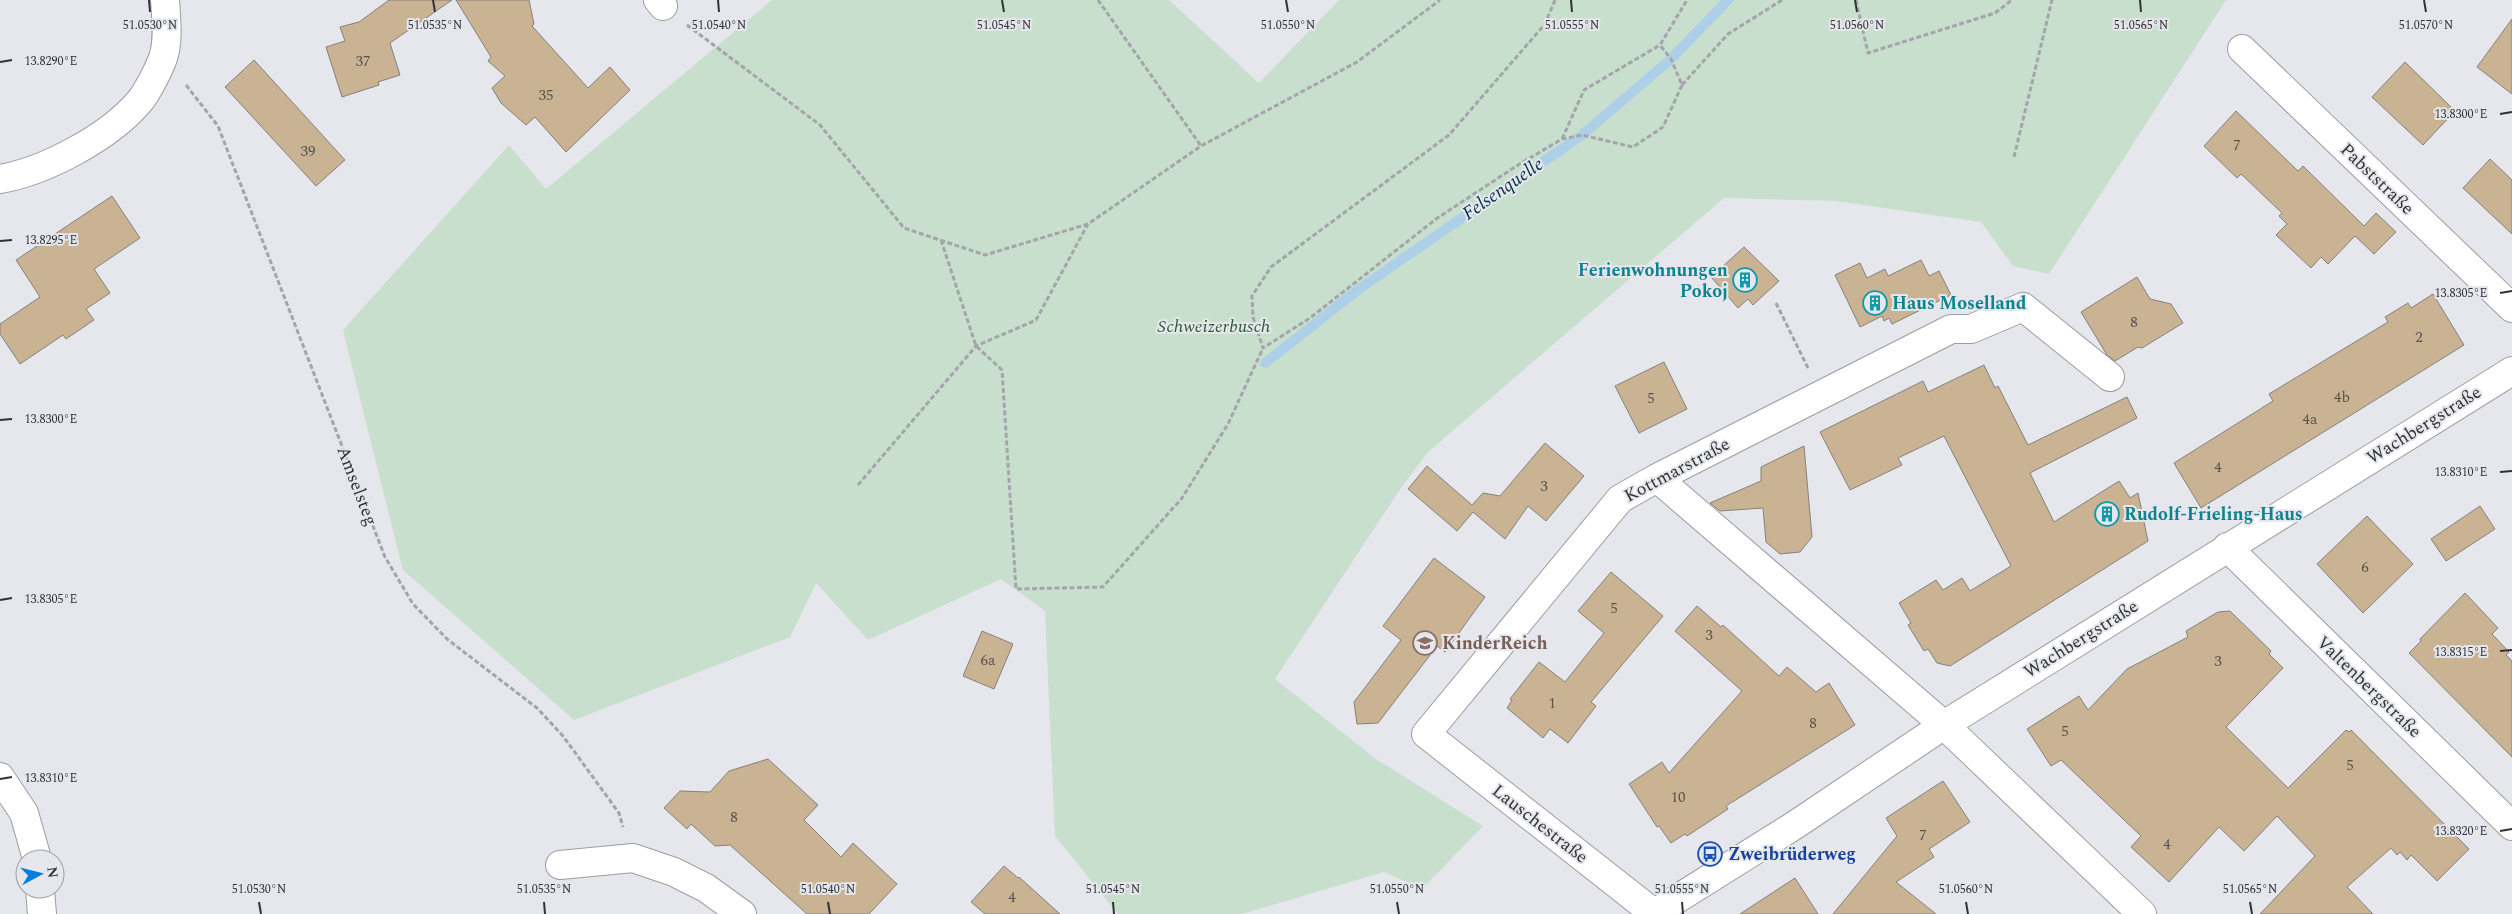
<svg xmlns="http://www.w3.org/2000/svg" width="2512" height="914" font-family="Spectral,serif">
<style>
.green{fill:#c8dfcd}
.lines{fill:none;stroke-linecap:round;stroke-linejoin:round}
.stream{stroke:#add0e8;stroke-width:10}
.building{fill:#c9b393;stroke:#84817d}
.minor-casing{stroke:#9c9da2;stroke-width:30}
.path{stroke:#a4a5aa;stroke-width:3;stroke-dasharray:5 2.5;stroke-linecap:butt}
.minor{stroke:#fff;stroke-width:28}
.ticks{fill:none;stroke:#313234;stroke-width:2}
.labels{text-anchor:middle;dominant-baseline:central;stroke-width:4;stroke-linejoin:round;paint-order:stroke}
.number-label{font-size:15px;fill:#57524c}
.street-label{font-size:18px;fill:#313234;stroke:#e6e7ed}
.culture-label{font-size:18px;font-weight:bold;fill:#0d838f;stroke:#e6e7ed;text-anchor:start}
.park-label{font-size:18px;font-style:italic;fill:#275a36;stroke:#e6e7ed}
.education-label{font-size:18px;font-weight:bold;fill:#785e54;stroke:#e6e7ed;text-anchor:start}
.transit-label{font-size:18px;font-weight:bold;fill:#164399;stroke:#e6e7ed;text-anchor:start}
.water-label{font-size:19px;font-style:italic;fill:#023149;stroke:#e6e7ed}
.ticks-label{font-size:12px;text-anchor:middle;fill:#313234;stroke:#e6e7ed;stroke-width:4;stroke-linejoin:round;paint-order:stroke}
</style>
<rect width="100%" height="100%" fill="#e6e7ed"/>
<path class="green" d="M772,0H1169L1259,83L1339,0H2226L2049,274L2013,266L1981,222L1836,201L1724,198L1428,452L1401,488L1275,679L1376,759L1483,826L1422,889L1384,872L1242,914H1118L1055,836L1045,611L1001,579L868,640L816,583L790,637L574,720L403,570L343,330L509,145L546,189Z"/>
<g class="lines">
<path class="stream" d="M1265,363L1359,289L1582,135L1671,59L1728,0"/>
</g>
<path class="building" d="M389,0H452L390,43L400,75L378,82L379,85L342,97L326,47L345,41L340,27L359,22Z
M456,0H529L534,24L532,26L588,88L610,67L630,90L566,152L535,117L526,125L501,103L492,88L505,76L488,61L491,57Z
M2512,19V94L2477,67Z
M254,60L345,160L316,186L225,87Z
M2405,62L2455,111L2423,145L2372,97Z
M2236,111L2298,171L2303,166L2364,226L2376,213L2396,232L2374,254L2355,236L2328,264L2321,257L2311,268L2276,235L2287,224L2279,216L2282,213L2241,174L2237,178L2204,146Z
M2490,159L2512,180V234L2463,188Z
M112,196L140,238L94,269L110,293L86,309L94,320L66,339L63,335L20,364L0,334V324L40,297L16,260Z
M1744,247L1779,281L1753,305L1748,299L1738,308L1711,277Z
M1921,260L1929,276L1939,271L1951,295L1892,324L1889,318L1884,321L1882,316L1860,327L1835,275L1860,263L1867,278L1885,269L1888,276Z
M2137,277L2150,299L2171,304L2183,323L2142,348L2138,347L2115,361L2107,355L2081,312Z
M2433,294L2464,345L2201,508L2174,463L2273,401L2269,394L2388,322L2385,317L2408,303L2411,308Z
M1664,362L1687,409L1639,433L1615,386Z
M1984,365L1995,388L1998,386L2028,445L2127,397L2137,418L2030,473L2054,522L2119,481L2130,498L2138,493L2148,541L1950,666L1937,663L1928,649L1924,651L1908,625L1911,623L1899,603L1936,580L1943,590L1962,578L1970,591L2011,566L1944,436L1898,458L1902,465L1850,490L1820,432L1923,381L1928,392Z
M1545,443L1584,476L1546,521L1528,506L1505,539L1473,512L1457,531L1408,489L1427,466L1472,505L1483,493L1500,496Z
M1804,446L1812,537L1800,552L1780,554L1766,542L1763,508L1720,511L1710,503L1761,481V467Z
M2480,506L2495,529L2446,561L2431,539Z
M2367,516L2413,564L2363,613L2317,564Z
M1434,558L1485,597L1445,652L1437,646L1378,723L1357,724L1354,702L1401,640L1383,626Z
M1611,572L1663,616L1591,702L1596,706L1568,743L1550,729L1543,738L1507,708L1512,700L1510,699L1539,662L1565,682L1604,633L1578,611Z
M2465,593L2498,628L2492,634L2509,652L2506,655L2512,661V757L2409,653L2421,641L2420,639Z
M1697,606L1721,627L1723,625L1779,676L1787,667L1816,692L1829,683L1855,725L1726,806L1728,809L1687,836L1685,834L1671,843L1659,826L1657,827L1629,784L1662,762L1669,773L1742,691L1675,631Z
M2230,611L2271,651L2269,654L2283,668L2226,727L2288,788L2346,730L2349,732L2351,730L2469,849L2437,881L2411,855L2407,860L2400,852L2397,855L2391,848L2347,887L2373,914H2260L2315,856L2277,816L2244,851L2219,827L2169,882L2131,847L2141,836L2061,760L2051,766L2027,729L2079,696L2088,710L2127,669L2188,637L2186,631L2218,612Z
M982,631L1013,644L994,689L963,676Z
M768,759L818,805L804,820L841,857L853,843L897,884L869,914H807L730,845L715,846L691,824L687,829L664,808L680,791L710,792L729,771Z
M1943,781L1970,822L1929,849L1934,857L1896,882L1936,914H1833L1897,836L1886,818Z
M1004,866L1018,878L1019,877L1060,914H985L971,902Z
M1795,878L1818,914H1740Z"/>
<g class="lines">
<g class="minor-casing">
<path id="minor" d="M658,0L663,6
M2242,49L2512,308
M0,179C46,171 109,137 139,102C147,93 159,69 163,58C169,41 166,17 165,0
M1657,478L1944,725L2142,914
M2227,547L2512,826
M0,777L24,813L37,859
M560,865L633,858L674,872L706,888L742,914
M40,889L42,914
M1653,914L1795,825L1944,725L2512,371
M1655,914L1426,734L1620,499L1657,478L1951,329H1971L2023,307L2110,377"/>
</g>
<path class="path" d="M1098,0L1201,146
M1555,0L1545,24L1449,135L1271,267L1252,296L1253,317L1263,348L1310,318L1436,219L1518,165L1562,139L1582,135L1633,147L1663,127L1682,85L1671,59L1660,45L1687,0
M1856,0L1868,53L1995,13L2012,0
M687,25L820,125L904,228L985,255L1088,224L1201,146L1357,62L1440,0
M186,85L218,126L385,557L413,604L447,639L537,708L563,736L619,813L623,827
M1682,85L1728,34L1782,0
M1562,139L1584,90L1660,45
M2014,157L2052,0
M941,240L976,346L1002,370L1016,589L1103,587L1182,498L1228,424L1263,348
M1776,303L1808,368
M858,485L976,346L1036,320L1088,224"/>
<use href="#minor" class="minor"/>
</g>
<path class="ticks" d="M149,0L150,12M433,0L435,12M718,0L719,12M1002,0L1004,12M1286,0L1288,12M1571,0L1572,12M1855,0L1857,12M2140,0L2141,12M2424,0L2426,12M0,62L12,60M2500,114L2512,112M0,241L12,240M2500,293L2512,291M0,420L12,419M2500,472L2512,471M0,600L12,598M2500,651L2512,650M0,779L12,777M2500,831L2512,829M259,902L261,914M544,902L545,914M828,902L830,914M1113,902L1114,914M1397,902L1399,914M1682,902L1683,914M1966,902L1968,914M2250,902L2252,914"/>
<defs>
<g id="building-ring" transform="scale(1.25)"><circle r="9.5" fill="#e6e7ed" stroke="#0f9aa8" stroke-width="1.5"/><path d="M-4-6H4V6H1V3H-1V6H-4ZM-2.5-4.3h1.7v1.8h-1.7ZM.8-4.3h1.7v1.8H.8ZM-2.5-1h1.7V.8h-1.7ZM.8-1h1.7V.8H.8Z" fill="#0f9aa8"/></g>
<g id="school-ring" transform="scale(1.25)"><circle r="9.5" fill="#e6e7ed" stroke="#8d6e63" stroke-width="1.5"/><path d="M0-5L7-2L0 1L-7-2ZM-4 1L0 2.5L4 1V4Q0 6-4 4Z" fill="#8d6e63"/></g>
<g id="bus-ring" transform="scale(1.25)"><circle r="9.5" fill="#e6e7ed" stroke="#1a4fb4" stroke-width="1.5"/><path d="M-5-6H5V4H4V6H2V4H-2V6H-4V4H-5ZM-3.5-4V0h7V-4ZM-3.5 1.2v1.5H-2V1.2ZM2 1.2v1.5H3.5V1.2Z" fill="#1a4fb4"/></g>
</defs>
<g fill-rule="evenodd">
<use href="#building-ring" x="1745" y="280"/>
<use href="#building-ring" x="1875" y="303"/>
<use href="#building-ring" x="2107" y="514"/>
<use href="#school-ring" x="1425" y="643"/>
<use href="#bus-ring" x="1710" y="854"/>
</g>
<g class="labels">
<g class="number-label">
<text x="363" y="61">37</text>
<text x="546" y="95">35</text>
<text x="2237" y="145">7</text>
<text x="308" y="151">39</text>
<text x="2134" y="322">8</text>
<text x="2419" y="337">2</text>
<text x="2342" y="397">4b</text>
<text x="1651" y="398">5</text>
<text x="2310" y="419">4a</text>
<text x="2218" y="467">4</text>
<text x="1544" y="486">3</text>
<text x="2365" y="567">6</text>
<text x="1614" y="608">5</text>
<text x="1709" y="635">3</text>
<text x="988" y="660">6a</text>
<text x="2218" y="661">3</text>
<text x="1552" y="703">1</text>
<text x="1813" y="723">8</text>
<text x="2065" y="731">5</text>
<text x="2350" y="765">5</text>
<text x="1678" y="797">10</text>
<text x="734" y="817">8</text>
<text x="1923" y="835">7</text>
<text x="2167" y="844">4</text>
<text x="1012" y="897">4</text>
</g>
<g class="street-label">
<text transform="translate(2377 179) rotate(44)">Pabststraße</text>
<text transform="translate(2424 425) rotate(-32)">Wachbergstraße</text>
<text transform="translate(1677 470) rotate(-28)">Kottmarstraße</text>
<text transform="translate(357 486) rotate(69)">Amselsteg</text>
<text transform="translate(2081 639) rotate(-32)">Wachbergstraße</text>
<text transform="translate(2369 687) rotate(44)">Valtenbergstraße</text>
<text transform="translate(1540 824) rotate(38)">Lauschestraße</text>
</g>
<g class="culture-label">
<text x="1728" y="270" text-anchor="end">Ferienwohnungen<tspan x="1728" dy="21">Pokoj</tspan></text>
<text x="1892" y="303">Haus Moselland</text>
<text x="2124" y="514">Rudolf-Frieling-Haus</text>
</g>
<g class="park-label">
<text x="1214" y="326">Schweizerbusch</text>
</g>
<g class="education-label">
<text x="1442" y="643">KinderReich</text>
</g>
<g class="transit-label">
<text x="1728" y="854">Zweibrüderweg</text>
</g>
<g class="water-label">
<text transform="translate(1503 189) rotate(-35)">Felsenquelle</text>
</g>
</g>
<g class="ticks-label">
<text x="150" y="29">51.0530°N</text>
<text x="435" y="29">51.0535°N</text>
<text x="719" y="29">51.0540°N</text>
<text x="1004" y="29">51.0545°N</text>
<text x="1288" y="29">51.0550°N</text>
<text x="1572" y="29">51.0555°N</text>
<text x="1857" y="29">51.0560°N</text>
<text x="2141" y="29">51.0565°N</text>
<text x="2426" y="29">51.0570°N</text>
<text x="51" y="65">13.8290°E</text>
<text x="2461" y="118">13.8300°E</text>
<text x="51" y="244">13.8295°E</text>
<text x="2461" y="297">13.8305°E</text>
<text x="51" y="423">13.8300°E</text>
<text x="2461" y="476">13.8310°E</text>
<text x="51" y="603">13.8305°E</text>
<text x="2461" y="656">13.8315°E</text>
<text x="51" y="782">13.8310°E</text>
<text x="2461" y="835">13.8320°E</text>
<text x="259" y="893">51.0530°N</text>
<text x="544" y="893">51.0535°N</text>
<text x="828" y="893">51.0540°N</text>
<text x="1113" y="893">51.0545°N</text>
<text x="1397" y="893">51.0550°N</text>
<text x="1682" y="893">51.0555°N</text>
<text x="1966" y="893">51.0560°N</text>
<text x="2250" y="893">51.0565°N</text>
</g>
<g transform="translate(40 874) rotate(83)"><circle r="24" fill="#e6e7ed" stroke="#9e9fa3"/>
<path d="M0-4L9 19L0 12L-9 19Z" fill="#007ee4"/>
<text y="-8" font-size="14" font-weight="bold" text-anchor="middle" fill="#313234">N</text>
</g>
</svg>
